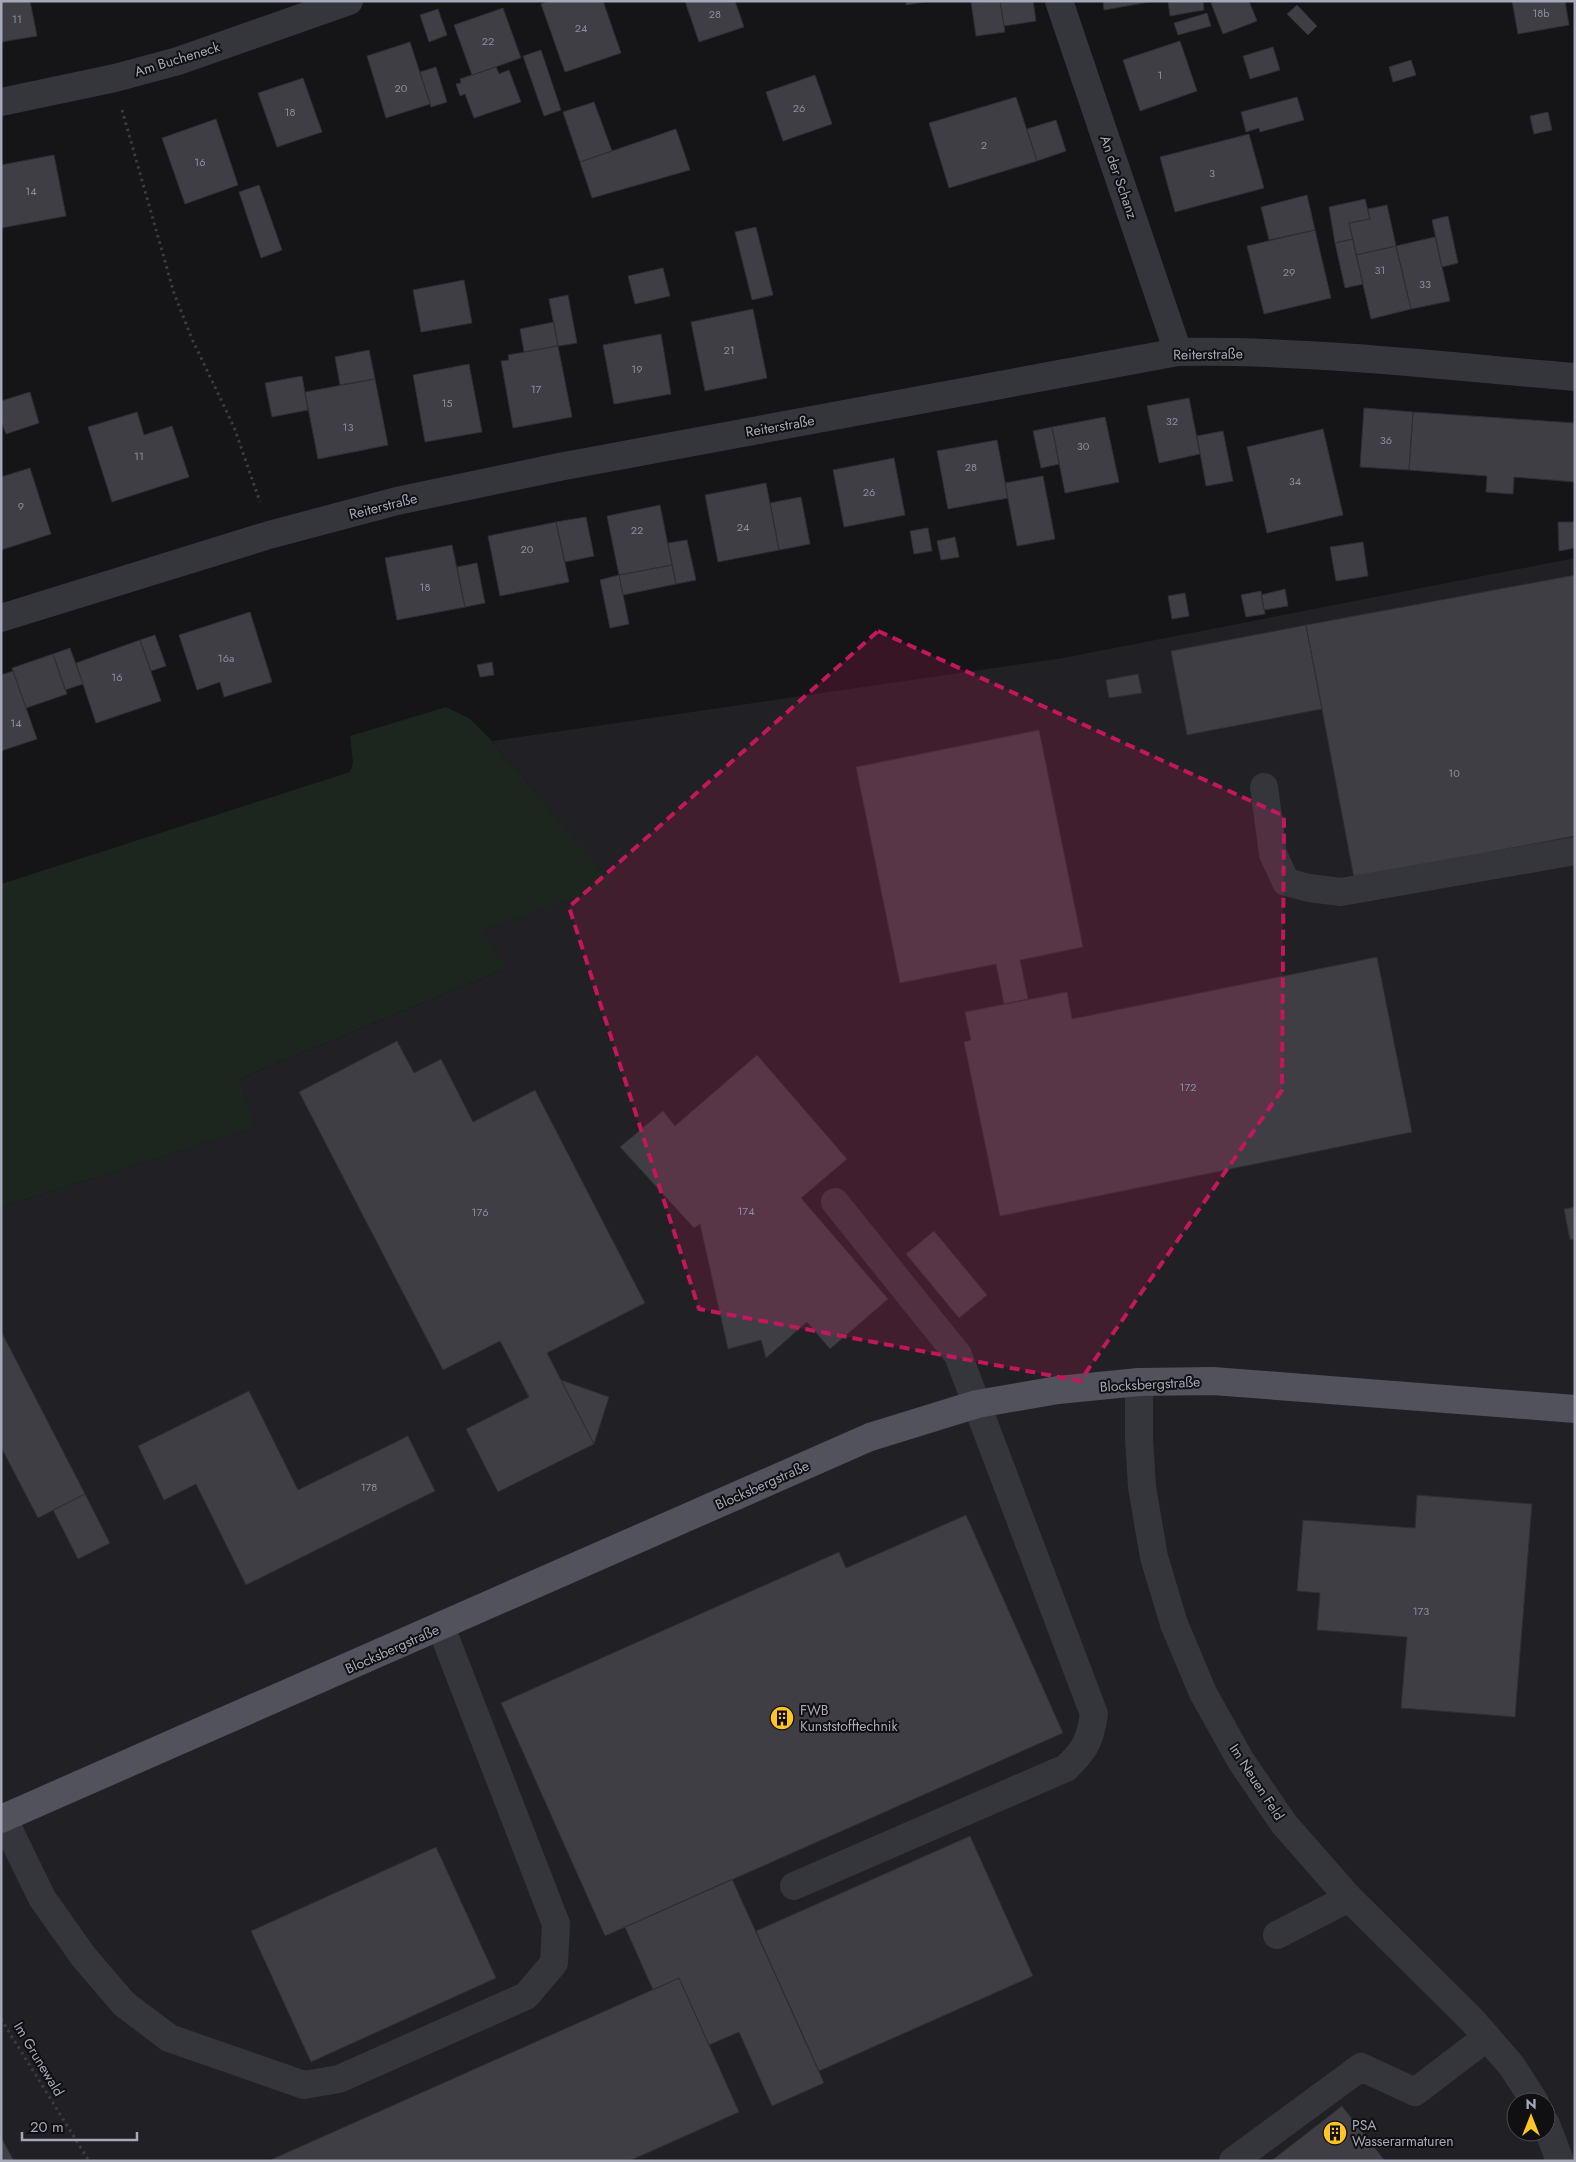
<svg xmlns="http://www.w3.org/2000/svg" width="1576" height="2162" font-family="Jost,sans-serif">
<style>
.built{fill:#212024;fill-rule:evenodd}
.green{fill:#1c251e}
.building{fill:#3e3e44;stroke:#2f2e33}
.lines{fill:none;stroke-linecap:round;stroke-linejoin:round}
.path{stroke:#3b3d43;stroke-width:3;stroke-dasharray:2.5 4;stroke-linecap:butt}
.minor{stroke:#35363c;stroke-width:28}
.major{stroke:#51525b;stroke-width:28}
.marked{fill:#c2185b;fill-opacity:0.2;stroke:#c2185b;stroke-width:4;stroke-dasharray:10 6;stroke-linejoin:round}
.labels{text-anchor:middle;dominant-baseline:central;stroke-width:4;stroke-linejoin:round;paint-order:stroke}
.number-label{font-size:11px;fill:#8b8e9b}
.street-label{font-size:14px;fill:#a5a9b8;stroke:#100f11}
.poi-label{font-size:14px;fill:#a5a9b8;stroke:#100f11;text-anchor:start}
</style>
<rect width="100%" height="100%" fill="#151417"/>
<path class="built" d="M1575,558V2161H1V1207L256,1127L239,1079L507,968L482,930L612,884L492,741L1063,658ZM1516,2102H1546V2132H1516Z"/>
<path class="green" d="M446,707L470,719L492,741L613,884L483,930L507,968L239,1079L257,1127L1,1207V884L350,772L353,763L350,736Z"/>
<path class="building" d="M1,1H30L37,36L1,42Z
M549,1H603L621,53L565,72L541,4Z
M685,1H735L744,27L699,42Z
M906,1H930L906,5Z
M1000,1L1005,32L976,36L971,2Z
M1000,1H1033L1036,21L1004,26Z
M1103,1H1155L1104,10Z
M1168,1H1203L1204,10L1170,16Z
M1215,1H1249L1257,21L1223,34L1211,3Z
M1512,1H1565L1569,25L1518,34Z
M1297,5L1317,26L1308,35L1287,14Z
M503,8L521,58L472,75L454,25Z
M438,9L447,35L429,42L420,15Z
M1207,13L1211,26L1178,35L1174,23Z
M1180,41L1197,91L1140,111L1123,60Z
M410,42L430,104L386,118L367,56Z
M1273,47L1280,70L1250,79L1243,56Z
M541,50L561,110L544,116L523,56Z
M1411,60L1416,75L1393,82L1389,67Z
M436,67L447,102L431,107L420,72Z
M496,67L499,74L509,70L521,102L474,118L465,94L460,96L456,84L461,83L460,79Z
M815,75L832,124L783,141L766,92Z
M303,78L322,132L277,147L258,93Z
M1016,97L1037,161L949,188L929,123Z
M1297,97L1304,120L1260,132L1259,128L1246,132L1241,112Z
M594,102L612,151L580,162L563,112Z
M1548,112L1552,130L1534,134L1530,116Z
M216,119L238,185L185,204L162,138Z
M1056,120L1066,151L1037,161L1027,129Z
M676,129L690,170L592,198L580,162Z
M1249,134L1264,188L1175,212L1160,157Z
M54,155L66,216L1,228V165Z
M259,185L282,250L261,258L239,192Z
M1307,195L1315,230L1269,240L1261,207Z
M1365,199L1370,219L1349,223L1353,239L1335,243L1329,207Z
M1387,205L1396,246L1356,255L1349,223L1370,219L1368,209Z
M1448,216L1458,263L1442,267L1432,220Z
M756,227L773,295L752,300L735,232Z
M1315,230L1331,298L1264,314L1247,246Z
M1435,237L1450,301L1411,309L1396,246Z
M1353,239L1363,284L1345,288L1335,243Z
M1396,246L1411,309L1371,319L1356,255Z
M663,268L670,296L635,304L628,276Z
M464,280L472,323L421,332L413,290Z
M568,295L577,343L558,346L549,299Z
M753,309L767,378L705,391L691,322Z
M554,322L558,346L524,352L520,329Z
M661,334L671,394L614,404L603,345Z
M558,346L572,417L513,428L501,361L509,360L508,355Z
M369,350L375,379L340,385L335,357Z
M469,364L482,432L425,442L413,375Z
M302,376L308,410L272,417L265,383Z
M375,379L388,445L318,459L305,392Z
M30,392L39,423L6,434L1,421V401Z
M1189,398L1200,454L1159,463L1147,406Z
M1364,408L1413,412L1409,470L1360,467Z
M137,412L144,435L172,426L189,477L112,502L88,427Z
M1413,412L1575,423V482L1514,477L1513,494L1486,492L1487,476L1409,470Z
M1105,417L1119,482L1065,493L1052,427Z
M1052,427L1059,464L1041,468L1033,431Z
M1323,429L1343,515L1267,533L1247,447Z
M1223,431L1233,481L1206,486L1197,436Z
M997,440L1008,498L948,509L937,451Z
M894,458L905,515L844,527L833,470Z
M30,468L51,534L1,550V477Z
M1043,476L1055,539L1017,546L1005,483Z
M766,483L779,550L718,562L705,495Z
M801,497L810,544L779,550L770,503Z
M660,505L672,565L619,575L607,516Z
M586,517L594,556L565,562L556,522Z
M556,522L569,582L500,596L488,536Z
M1558,522H1575V548L1559,551Z
M928,528L932,551L914,554L910,531Z
M955,537L959,557L941,560L937,541Z
M687,540L696,580L676,584L668,543Z
M1363,542L1368,576L1336,581L1330,547Z
M452,545L465,607L397,620L385,558Z
M477,563L485,603L465,607L457,567Z
M672,565L676,584L623,595L619,575Z
M619,575L629,624L610,628L600,580Z
M1575,575V836L1354,878L1306,625Z
M1285,589L1288,606L1264,610L1261,595Z
M1261,591L1265,614L1246,617L1241,595Z
M1185,593L1189,616L1172,619L1168,596Z
M250,612L272,682L224,697L220,682L197,690L179,635Z
M1306,625L1322,709L1187,735L1171,651Z
M155,635L166,666L151,671L140,640Z
M140,640L161,701L96,723L76,663Z
M70,648L83,684L65,690L53,654Z
M53,654L67,694L26,708L12,668Z
M492,662L494,675L480,677L477,665Z
M13,671L37,739L1,751V675Z
M1138,674L1142,693L1109,698L1106,680Z
M1039,730L1083,947L1020,960L1028,999L1004,1004L996,964L900,983L856,767Z
M1377,957L1412,1132L1000,1216L964,1042L971,1040L965,1012L1067,992L1072,1019Z
M397,1041L414,1073L441,1059L473,1122L535,1090L645,1303L547,1353L594,1444L498,1492L466,1429L529,1397L500,1341L443,1370L299,1092Z
M757,1055L847,1159L801,1198L888,1299L830,1349L807,1322L766,1358L761,1340L728,1349L700,1224L694,1228L620,1147L663,1111L675,1126Z
M1575,1207V1239L1570,1240L1564,1209Z
M934,1231L987,1295L959,1318L906,1254Z
M1,1331L85,1494L38,1518L1,1447Z
M561,1380L609,1397L594,1444Z
M249,1391L298,1490L408,1436L435,1491L246,1585L196,1484L164,1500L138,1446Z
M85,1494L110,1543L78,1559L53,1510Z
M1417,1495L1532,1504L1515,1717L1401,1708L1407,1637L1317,1630L1320,1593L1297,1591L1303,1520L1415,1528Z
M966,1515L1063,1733L605,1936L501,1703L839,1552L846,1568Z
M970,1836L1033,1976L819,2071L756,1931Z
M436,1847L496,1978L311,2062L251,1931Z
M732,1879L824,2083L772,2106L739,2032L709,2045L679,1978L653,1990L625,1927Z
M679,1978L739,2112L629,2161H268Z
M1342,2106L1385,2161H1271Z
M1,2137L14,2161H1Z"/>
<g class="lines">
<path class="path" d="M122,110L174,293L192,339L234,427L260,502
M1,2019L89,2161"/>
<path class="minor" d="M1059,1L1178,352
M1,102L115,78L178,61L349,1
M1,618L269,535L397,501L559,467L1178,352C1311,350 1443,366 1575,377
M1264,787L1273,854L1286,882L1309,888L1341,892L1575,851
M1139,1382V1439L1142,1487L1154,1557L1174,1624L1203,1693L1241,1761L1284,1824L1349,1898L1471,2019L1511,2065L1535,2102
M3,1818L42,1898L83,1956L124,2004L169,2038L304,2085L339,2079L526,1996L554,1963L556,1924L441,1627
M794,1886L1066,1768C1085,1750 1090,1741 1094,1714L958,1355L835,1202
M1277,1935L1349,1898
M1546,2124L1560,2161
M1233,2161L1361,2067L1415,2092L1487,2037"/>
<path class="major" d="M1,1819L870,1437L977,1404L1058,1390L1139,1382L1213,1381L1575,1409"/>
</g>
<path class="marked" d="M878,631L1284,816L1282,1090L1080,1381L699,1309L569,907Z"/>
<defs>
<g id="building-disc" transform="scale(1.25)"><circle r="9.5" fill="#ffc524" stroke="#100f11"/><path d="M-4-6H4V6H1V3H-1V6H-4ZM-2.5-4.3h1.7v1.8h-1.7ZM.8-4.3h1.7v1.8H.8ZM-2.5-1h1.7V.8h-1.7ZM.8-1h1.7V.8H.8Z" fill="#111"/></g>
</defs>
<g fill-rule="evenodd">
<use href="#building-disc" x="782" y="1718"/>
<use href="#building-disc" x="1335" y="2133"/>
</g>
<g class="labels">
<g class="number-label">
<text x="1541" y="13">18b</text>
<text x="715" y="14">28</text>
<text x="17" y="19">11</text>
<text x="581" y="28">24</text>
<text x="488" y="41">22</text>
<text x="1160" y="75">1</text>
<text x="401" y="88">20</text>
<text x="799" y="108">26</text>
<text x="290" y="112">18</text>
<text x="984" y="145">2</text>
<text x="200" y="162">16</text>
<text x="1212" y="173">3</text>
<text x="31" y="191">14</text>
<text x="1380" y="270">31</text>
<text x="1289" y="272">29</text>
<text x="1425" y="284">33</text>
<text x="729" y="350">21</text>
<text x="637" y="369">19</text>
<text x="536" y="389">17</text>
<text x="447" y="403">15</text>
<text x="1172" y="421">32</text>
<text x="348" y="427">13</text>
<text x="1386" y="440">36</text>
<text x="1083" y="446">30</text>
<text x="139" y="456">11</text>
<text x="971" y="467">28</text>
<text x="1295" y="481">34</text>
<text x="869" y="492">26</text>
<text x="21" y="506">9</text>
<text x="743" y="527">24</text>
<text x="637" y="530">22</text>
<text x="527" y="549">20</text>
<text x="425" y="587">18</text>
<text x="226" y="658">16a</text>
<text x="117" y="677">16</text>
<text x="16" y="723">14</text>
<text x="1454" y="773">10</text>
<text x="1188" y="1087">172</text>
<text x="746" y="1211">174</text>
<text x="480" y="1212">176</text>
<text x="369" y="1487">178</text>
<text x="1421" y="1611">173</text>
</g>
<g class="street-label">
<text transform="translate(177 59) rotate(-17)">Am Bucheneck</text>
<text transform="translate(1119 177) rotate(71)">An der Schanz</text>
<text transform="translate(1208 354) rotate(-1)">Reiterstraße</text>
<text transform="translate(780 426) rotate(-10)">Reiterstraße</text>
<text transform="translate(383 506) rotate(-14)">Reiterstraße</text>
<text transform="translate(1150 1384) rotate(-3)">Blocksbergstraße</text>
<text transform="translate(762 1485) rotate(-24)">Blocksbergstraße</text>
<text transform="translate(392 1649) rotate(-24)">Blocksbergstraße</text>
<text transform="translate(1257 1782) rotate(57)">Im Neuen Feld</text>
<text transform="translate(39 2059) rotate(59)">Im Grunewald</text>
</g>
<g class="poi-label">
<text x="800" y="1710">FWB<tspan x="800" dy="16">Kunststofftechnik</tspan></text>
<text x="1352" y="2125">PSA<tspan x="1352" dy="16">Wasserarmaturen</tspan></text>
</g>
</g>
<rect width="1576" height="2162" fill="none" stroke="#a5a9b8" stroke-width="5"/>
<g transform="translate(1531 2117)"><circle r="24" fill="#100f11" stroke="#4c4d54"/>
<path d="M0-4L9 19L0 12L-9 19Z" fill="#ffc524"/>
<text y="-8" font-size="14" font-weight="bold" text-anchor="middle" fill="#a5a9b8">N</text>
</g>
<path d="M22 2132v8h115v-8" fill="none" stroke="#a5a9b8" stroke-width="2.5"/>
<text x="30" y="2132" font-size="15" fill="#a5a9b8" stroke="#100f11" stroke-width="4" paint-order="stroke">20 m</text>
</svg>
